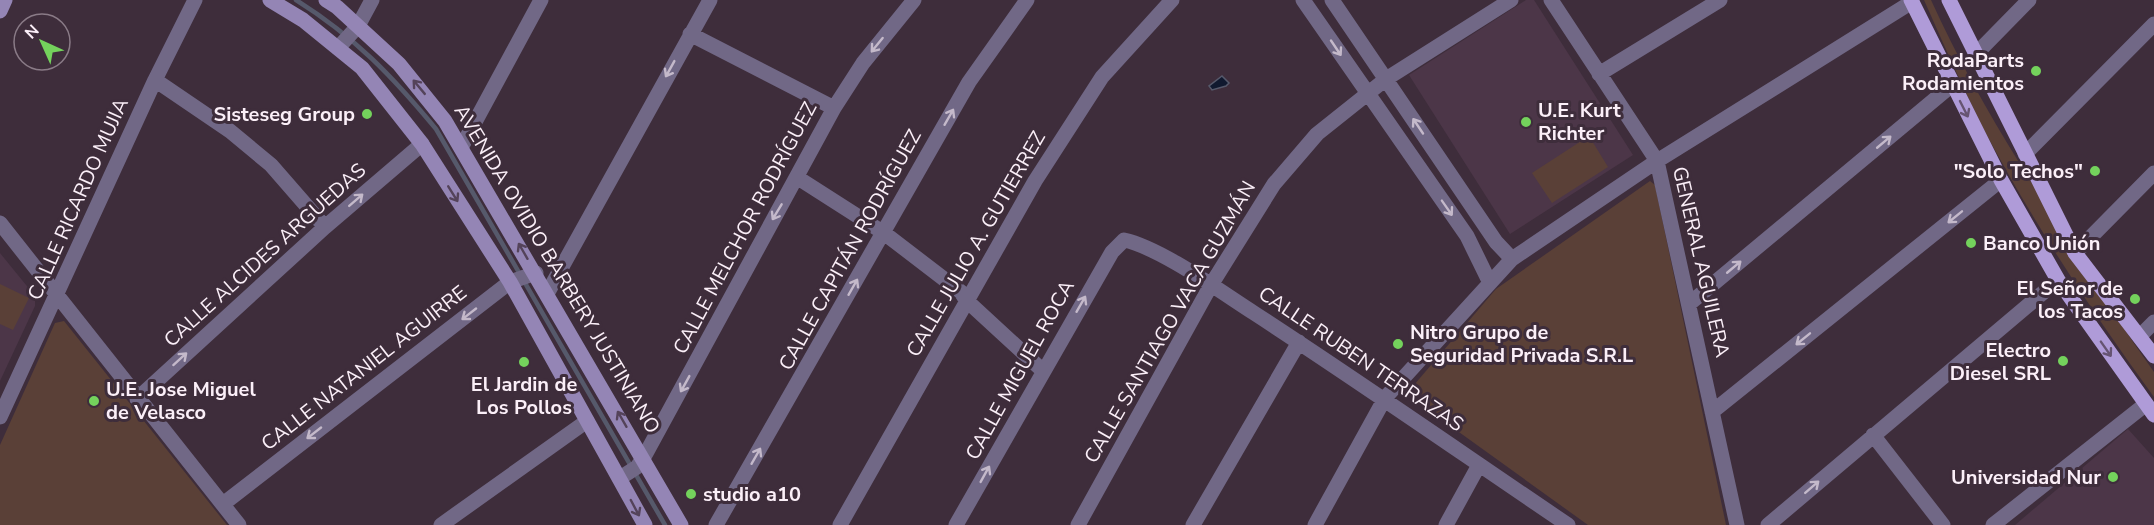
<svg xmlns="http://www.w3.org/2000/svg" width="2154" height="525" font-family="'Nunito Sans',sans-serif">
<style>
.built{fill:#4c3648}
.green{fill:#5a4037}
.water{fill:#10192f;stroke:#56596b;stroke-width:1.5}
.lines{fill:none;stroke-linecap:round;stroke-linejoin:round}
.stream{stroke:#56596b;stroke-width:4.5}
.street{stroke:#716886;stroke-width:15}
.secondary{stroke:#9485b5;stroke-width:15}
.primary{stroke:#af9bd8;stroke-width:15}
.oneway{stroke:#c4b9ca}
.oneway2{stroke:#54435a}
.oneway3{stroke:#665472}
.poi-dot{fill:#74d25c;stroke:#3e2d3b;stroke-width:2}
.labels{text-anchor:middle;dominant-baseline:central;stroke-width:6;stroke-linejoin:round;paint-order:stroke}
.poi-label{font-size:20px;font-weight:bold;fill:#fbeff8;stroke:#3e2d3b;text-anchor:end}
.street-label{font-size:20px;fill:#fbeff8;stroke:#3e2d3b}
</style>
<rect width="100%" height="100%" fill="#3e2d3b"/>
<path class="built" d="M1526,0H1534L1633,155L1510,234L1409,75Z
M0,253L35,296V306L0,381Z
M2128,429L2154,458V525H2015Z"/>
<path class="green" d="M1924,0H1931C1957,57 1987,111 2020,164C2064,234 2106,305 2154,372V397C2091,311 2033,222 1983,128C1962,86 1943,43 1924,0Z
M1589,136L1608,167L1552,203L1532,173Z
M1650,181L1655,185L1726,525H1588L1413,399L1414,385L1496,289Z
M0,284L29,298L13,330L0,324Z
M64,321L227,525H0V445L55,323Z"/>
<path class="water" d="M1222,76L1229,83L1226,86L1212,90L1209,86Z"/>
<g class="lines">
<path class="stream" d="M296,0C354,36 393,77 436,129L665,525"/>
<path class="street" d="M1303,0L1467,236L1489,281
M1332,0L1496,242L1512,259
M1551,0L1657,161L1737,525
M690,34L834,108
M338,48L358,26L372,0
M1975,55L2029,0
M1599,74L1720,0
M155,80L230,131L271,165L325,227
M462,146L541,0
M2025,154L2154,24
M798,178L884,233L961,292L966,300L1042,370
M0,223L239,525
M2075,253L2154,173
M548,292L710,0
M1689,304L1952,85
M2140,336L2154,322
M137,399L325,227L422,144
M1712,412L2001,180
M0,417L155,80L195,0
M1873,435L1943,525
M620,478L637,467L644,457L834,108L863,63L914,0
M223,504L510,282L536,273
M441,525L587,421
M716,525L969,82L1027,0
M840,525L1035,181L1102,77L1172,0
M956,525L1112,252L1124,240C1161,248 1221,292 1254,313C1360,382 1463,454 1568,525
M1078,525L1211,285L1274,184L1317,134L1386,79L1511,0
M1193,525L1299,342
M1315,525L1385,398L1512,259L1657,161L1912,2
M1446,525L1479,465
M1768,525L2058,280
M1993,525L2146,404"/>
<path class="secondary" d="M270,0L303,20L362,68L422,144L510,282L645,525
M326,0L337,7L399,64L445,121L681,525
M0,11L5,0"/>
<path class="primary" d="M1911,0L2001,180L2058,280L2154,415
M1949,0L2075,253L2154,356"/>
</g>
<defs><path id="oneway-shaft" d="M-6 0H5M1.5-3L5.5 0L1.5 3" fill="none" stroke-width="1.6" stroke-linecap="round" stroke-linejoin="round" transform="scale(1.5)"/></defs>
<g class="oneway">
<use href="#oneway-shaft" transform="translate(877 45) rotate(129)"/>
<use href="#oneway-shaft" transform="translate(1336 48) rotate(56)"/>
<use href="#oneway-shaft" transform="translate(670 69) rotate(119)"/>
<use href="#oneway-shaft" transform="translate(949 117) rotate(-60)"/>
<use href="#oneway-shaft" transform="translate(1418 126) rotate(-124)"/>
<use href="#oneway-shaft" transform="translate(1884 142) rotate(-40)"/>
<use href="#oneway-shaft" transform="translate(356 200) rotate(-41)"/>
<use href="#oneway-shaft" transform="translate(1447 208) rotate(55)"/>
<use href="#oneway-shaft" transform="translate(777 212) rotate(121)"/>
<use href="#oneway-shaft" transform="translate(1955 217) rotate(141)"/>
<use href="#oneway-shaft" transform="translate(1734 267) rotate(-40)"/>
<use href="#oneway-shaft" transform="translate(853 287) rotate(-60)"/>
<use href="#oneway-shaft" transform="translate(1081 304) rotate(-60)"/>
<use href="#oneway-shaft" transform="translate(469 314) rotate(142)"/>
<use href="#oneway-shaft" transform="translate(1803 339) rotate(141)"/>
<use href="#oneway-shaft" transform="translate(180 359) rotate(-42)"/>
<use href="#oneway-shaft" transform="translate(685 384) rotate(119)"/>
<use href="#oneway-shaft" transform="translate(314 433) rotate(142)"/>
<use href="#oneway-shaft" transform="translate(756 456) rotate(-60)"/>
<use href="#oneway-shaft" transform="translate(985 474) rotate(-61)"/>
<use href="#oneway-shaft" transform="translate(1812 487) rotate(-41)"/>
</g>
<g class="oneway2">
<use href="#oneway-shaft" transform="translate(419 87) rotate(-130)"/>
<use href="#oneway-shaft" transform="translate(453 194) rotate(58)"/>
<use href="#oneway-shaft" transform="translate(523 251) rotate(-120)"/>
<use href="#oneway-shaft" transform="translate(622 419) rotate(-120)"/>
<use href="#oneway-shaft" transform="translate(635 508) rotate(62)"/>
</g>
<g class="oneway3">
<use href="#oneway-shaft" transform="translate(1964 109) rotate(63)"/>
<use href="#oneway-shaft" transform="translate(2106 349) rotate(55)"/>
</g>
<g class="poi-dot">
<circle cx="2036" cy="71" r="6"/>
<circle cx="367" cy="114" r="6"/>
<circle cx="1526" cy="122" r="6"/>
<circle cx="2095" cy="171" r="6"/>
<circle cx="1971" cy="243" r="6"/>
<circle cx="2135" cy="299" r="6"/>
<circle cx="1398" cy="344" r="6"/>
<circle cx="2063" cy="361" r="6"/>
<circle cx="524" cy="362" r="6"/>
<circle cx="94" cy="401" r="6"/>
<circle cx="2113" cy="477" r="6"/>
<circle cx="691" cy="494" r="6"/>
</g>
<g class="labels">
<g class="poi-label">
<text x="2024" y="60">RodaParts<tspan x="2024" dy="23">Rodamientos</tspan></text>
<text x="1538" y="110" text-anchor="start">U.E. Kurt<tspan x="1538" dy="23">Richter</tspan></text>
<text x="355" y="114">Sisteseg Group</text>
<text x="2083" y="171">"Solo Techos"</text>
<text x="1983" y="243" text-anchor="start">Banco Unión</text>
<text x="2123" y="288">El Señor de<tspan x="2123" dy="23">los Tacos</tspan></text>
<text x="1410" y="332" text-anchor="start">Nitro Grupo de<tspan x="1410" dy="23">Seguridad Privada S.R.L</tspan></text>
<text x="2051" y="350">Electro<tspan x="2051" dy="23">Diesel SRL</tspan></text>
<text x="524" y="384" text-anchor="middle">El Jardin de<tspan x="524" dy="23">Los Pollos</tspan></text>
<text x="106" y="389" text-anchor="start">U.E. Jose Miguel<tspan x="106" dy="23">de Velasco</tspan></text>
<text x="2101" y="477">Universidad Nur</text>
<text x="703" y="494" text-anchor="start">studio a10</text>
</g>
<g class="street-label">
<text transform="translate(78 199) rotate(-66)">CALLE RICARDO MUJIA</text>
<text transform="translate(745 228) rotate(-62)">CALLE MELCHOR RODRÍGUEZ</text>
<text transform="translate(976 244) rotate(-60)">CALLE JULIO A. GUTIERREZ</text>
<text transform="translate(850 250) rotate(-61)">CALLE CAPITÁN RODRÍGUEZ</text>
<text transform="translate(265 255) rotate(-42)">CALLE ALCIDES ARGUEDAS</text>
<text transform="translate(1701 262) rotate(77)">GENERAL AGUILERA</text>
<text transform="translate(557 269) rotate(59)">AVENIDA OVIDIO BARBERY JUSTINIANO</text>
<text transform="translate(1170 322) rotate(-60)">CALLE SANTIAGO VACA GUZMÁN</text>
<text transform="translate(1361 359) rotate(34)">CALLE RUBEN TERRAZAS</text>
<text transform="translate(364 368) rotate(-38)">CALLE NATANIEL AGUIRRE</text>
<text transform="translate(1020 370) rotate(-61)">CALLE MIGUEL ROCA</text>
</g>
</g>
<g transform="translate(42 42) rotate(315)"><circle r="28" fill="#3e2d3b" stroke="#8a7b87" stroke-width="1.5"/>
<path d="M0-4.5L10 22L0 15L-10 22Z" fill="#74d25c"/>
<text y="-9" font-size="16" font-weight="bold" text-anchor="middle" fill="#fbeff8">N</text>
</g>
</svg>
